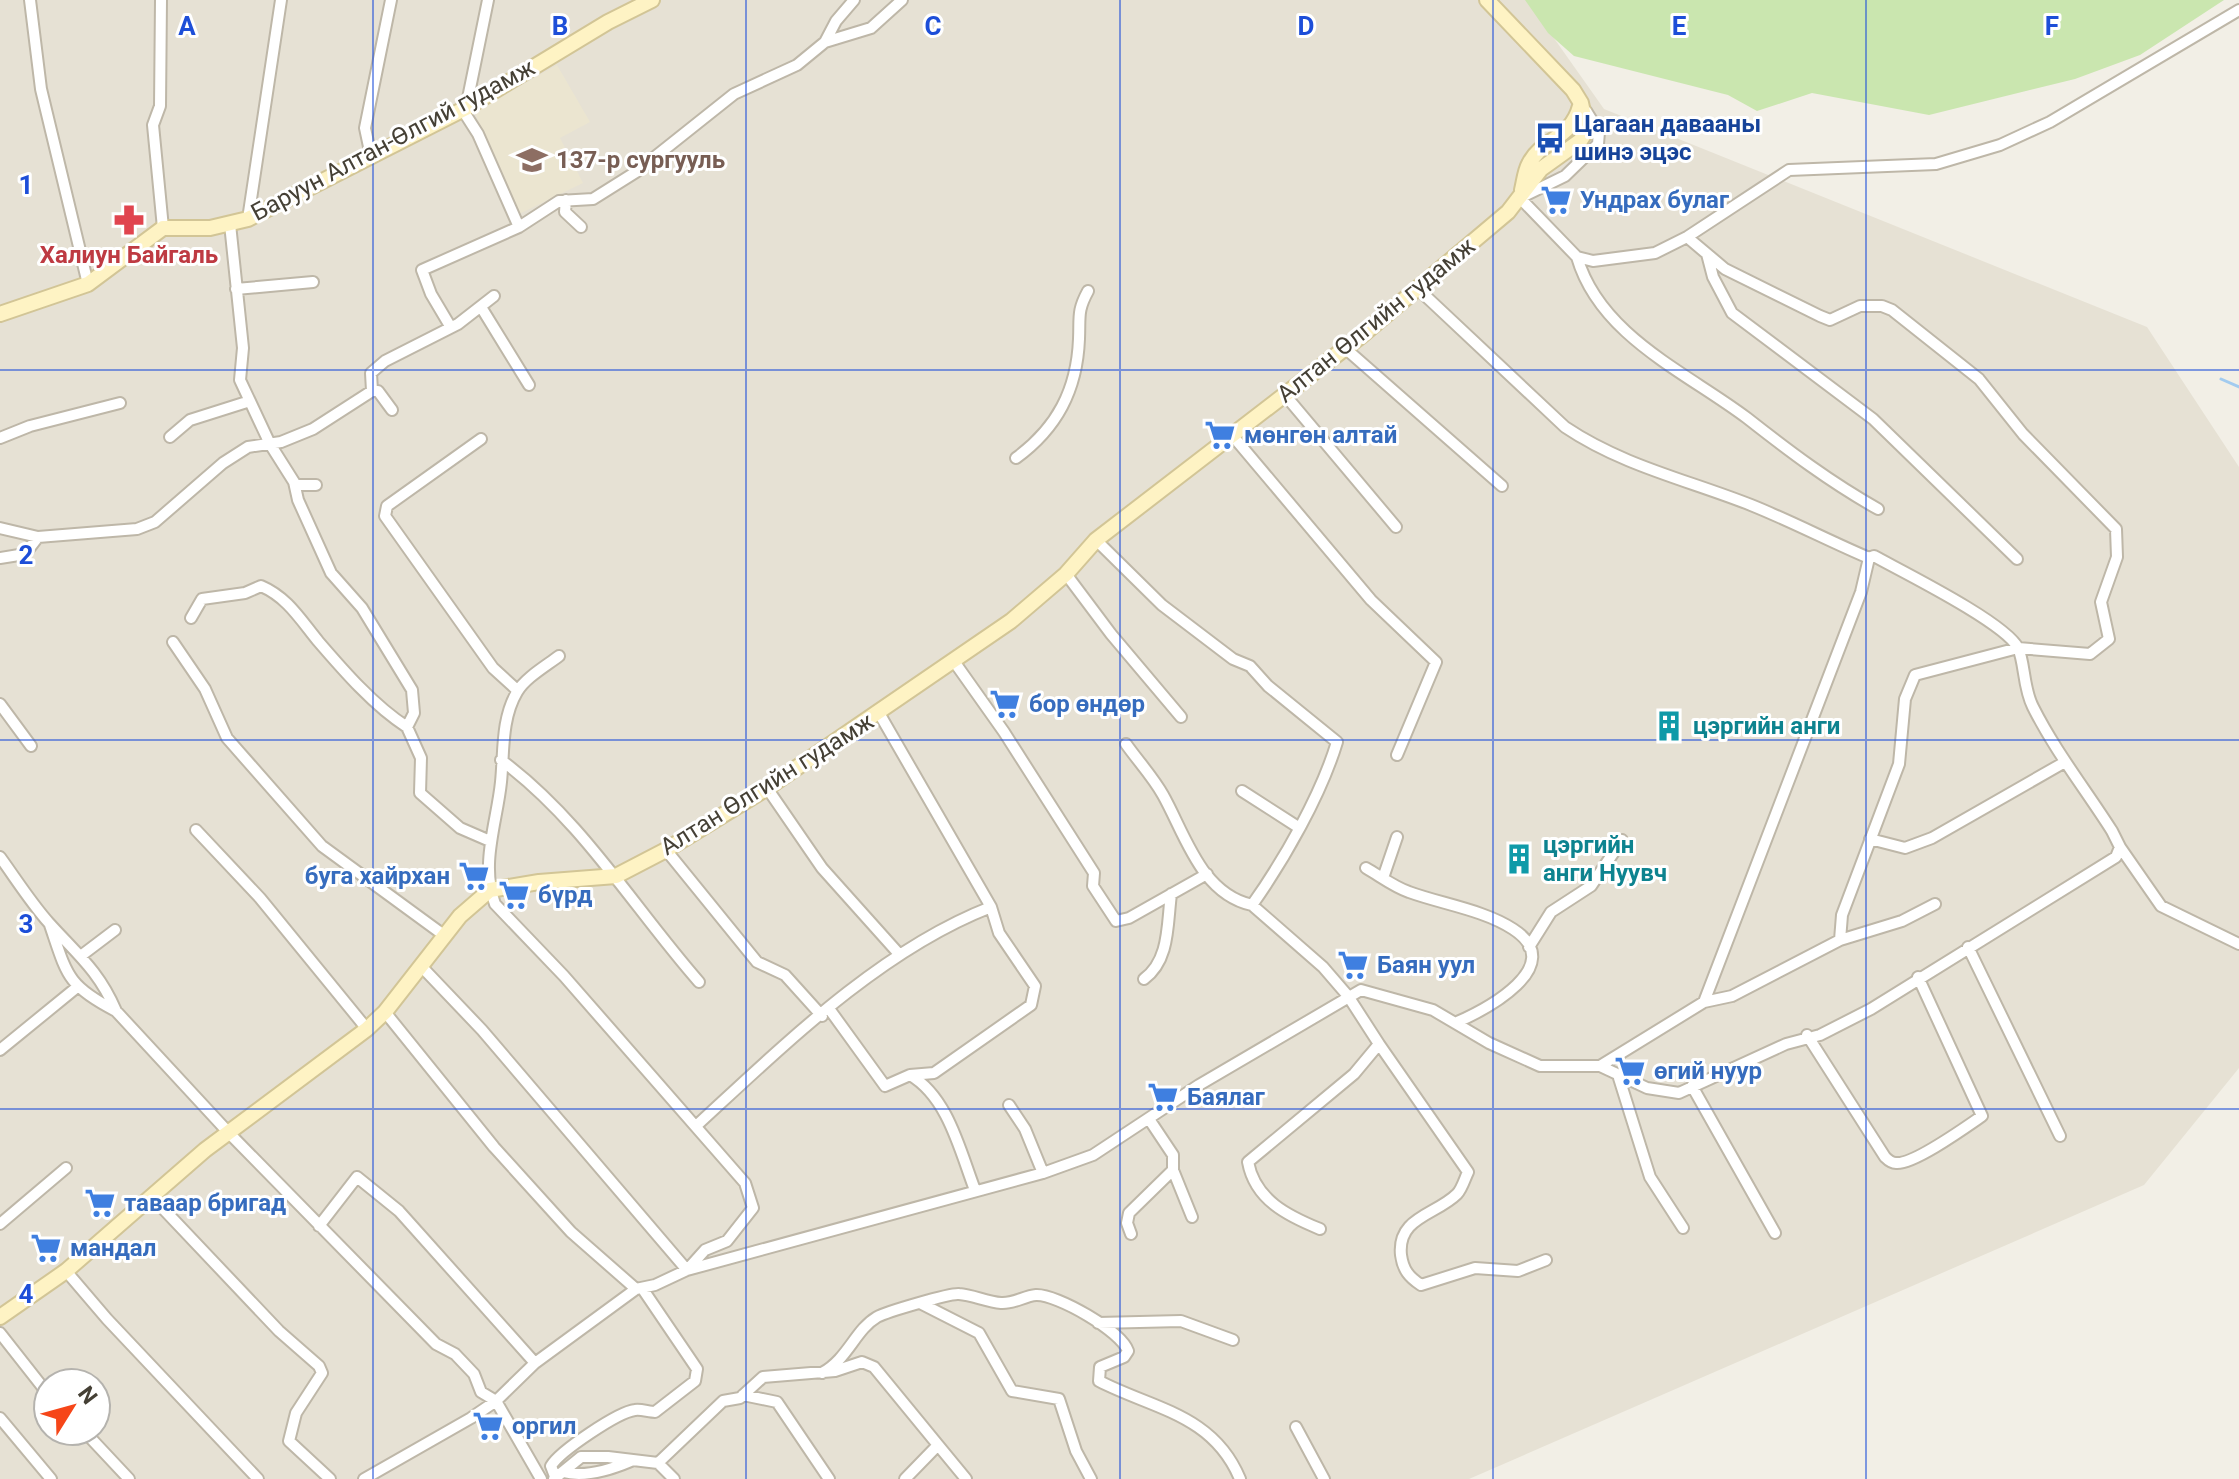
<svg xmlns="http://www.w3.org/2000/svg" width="2239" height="1479" font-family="Roboto,sans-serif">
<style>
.residential{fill:#e6e1d4;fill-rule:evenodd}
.education{fill:#ebe5d0}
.green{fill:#cae6af}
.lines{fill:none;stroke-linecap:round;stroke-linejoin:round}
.stream{stroke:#a2cbef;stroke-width:3}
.minor-casing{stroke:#beb7a8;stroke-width:14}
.secondary-casing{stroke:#d2c596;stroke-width:18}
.minor{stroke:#fff;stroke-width:10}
.secondary{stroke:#fef3c4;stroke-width:14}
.grid{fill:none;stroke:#1d4ed8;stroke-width:2;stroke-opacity:0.55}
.labels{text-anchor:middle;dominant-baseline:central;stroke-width:6;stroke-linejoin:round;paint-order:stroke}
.transit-label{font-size:24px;font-weight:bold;fill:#164399;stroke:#fff;text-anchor:start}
.street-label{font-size:24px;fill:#454035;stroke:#fff}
.education-label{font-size:24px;font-weight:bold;fill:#785e54;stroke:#fff;text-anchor:start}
.shop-label{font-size:24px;font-weight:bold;fill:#366cbe;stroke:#fff;text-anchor:start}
.health-label{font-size:24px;font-weight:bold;fill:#be3a42;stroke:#fff}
.culture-label{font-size:24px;font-weight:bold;fill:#0d838f;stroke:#fff;text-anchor:start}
.grid-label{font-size:26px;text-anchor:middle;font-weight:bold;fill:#1d4ed8;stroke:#fff;stroke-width:6;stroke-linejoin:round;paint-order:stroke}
</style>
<rect width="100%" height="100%" fill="#f2efe6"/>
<path class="residential" d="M0,0H1527L1604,109L2147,327L2239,467V1068L2144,1185L1469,1479H0ZM48,1383H96V1431H48Z"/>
<path class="education" d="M557,65L590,122L560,138L583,183L519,214L511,209L475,112Z"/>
<path class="green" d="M1525,0H2224L2140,55L2075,79L1929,115L1812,93L1757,111L1728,95L1574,56L1548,33Z"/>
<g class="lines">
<path class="stream" d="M2221,379L2239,387"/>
<g class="minor-casing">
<path id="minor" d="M30,0L41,89L88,284
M161,0L160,106L153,125L163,228
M825,42L871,28L902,0
M466,108L488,0
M1586,111L1599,132L1598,144L1565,176L1520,198L1577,257L1593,261L1655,253L1687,237L1789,170L1936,164L2000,145L2050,122L2239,10
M371,156L365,128L391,0
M566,200L565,212L581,227
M248,219L281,0
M230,224L243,348L240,380L270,444L294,482L298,500L331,573L362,608L412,690L414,713L407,727L421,758L420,793L460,828L490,841
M519,227L559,201L593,199L636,172L734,94L797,65L825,42L836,21L854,0
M1687,237L1725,269L1820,316L1830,320L1860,306H1882L1892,310L1979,379L2023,434L2116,529L2117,557L2101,602L2109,639L2090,654L2018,648L1915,675L1905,699L1899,764L1842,915L1840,940L1732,996L1704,1002
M1707,254L1713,277L1732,313L1873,419L2017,559
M1577,257C1600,336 1686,372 1747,418C1789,451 1830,482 1878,509
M236,289L313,282
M481,307L529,385
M450,326L431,294L422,270L519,227L478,134L462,109
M1346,349L1502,486
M372,391H378L392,410
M1285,395L1396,527
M1232,435L1371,600L1436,662L1397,755
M170,437L190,420L250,401
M0,438L30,426L120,403
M481,439L387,506L385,516L493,668L517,690
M1016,458C1057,428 1077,390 1079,339C1080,317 1077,311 1088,291
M295,485H316
M0,528L38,537L137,529L155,522L223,463L248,447L281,442L313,429L372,391L371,373L385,361L458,324L494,296
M1096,540L1162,605L1233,659L1250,666L1268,686L1337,742C1321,795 1284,860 1252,905C1201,894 1185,834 1163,795C1153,777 1138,761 1126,744
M0,558L25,554L38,537
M1066,574L1111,634L1181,717
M191,618L202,599L245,593L261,586C287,597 300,619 318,641C343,670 374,706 407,727
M173,642L205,689L227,738L322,846L445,936
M953,660L1004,732L1094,873L1093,886L1116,921L1129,918L1207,874
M0,704L31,746
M879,713L991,907L999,933L1035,986L1031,1005L934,1073L910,1075
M501,760C582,820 634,908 699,982
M767,788L822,868L899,954
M1242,791L1298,827
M196,830L260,898L367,1029
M1870,839L1905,848L1932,838L2065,762
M2120,847L2161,906L2239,944
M666,850L757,962L785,975L822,1016
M0,857C16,879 31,903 49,923C77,954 99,971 116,1011L228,1132L436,1344L455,1354L474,1374L481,1392L496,1401L541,1479
M1366,868C1380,876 1394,887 1409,892C1442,904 1484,910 1513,929C1570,966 1485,1010 1455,1023
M1383,878L1397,837
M1252,905L1323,967L1348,996L1379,1044L1354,1074L1248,1162C1255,1200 1288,1216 1320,1229
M50,925C67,975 67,986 116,1011
M1840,940L1902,921L1935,904
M1529,947L1551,912L1591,886L1622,840
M1968,947L2060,1136
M82,955L115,930
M421,966L482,1030L687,1270L705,1250L727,1241L753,1208L745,1183L564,976L495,904C480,864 497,822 501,782C504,753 501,719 517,692C525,678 546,666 559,656
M1144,979C1170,960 1167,924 1171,894
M830,1010L885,1086L910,1075C948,1097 960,1151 975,1190
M385,1012L494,1147L571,1232L636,1289
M1807,1035L1885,1157C1888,1160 1892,1163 1896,1163C1913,1165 1966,1127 1982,1116L1918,977
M1379,1044L1468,1172C1465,1178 1462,1189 1457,1194C1436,1215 1397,1217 1401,1255C1403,1270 1409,1277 1421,1285L1475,1268L1518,1271L1546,1260
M0,1050L76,988
M1600,1066L1704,1002L1861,592L1869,558
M1619,1078L1650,1177L1683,1228
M1692,1086L1775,1233
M1009,1105L1025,1129L1043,1173
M1149,1119L1173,1155V1170L1192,1217
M696,1126C783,1046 880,950 991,907
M152,1197L279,1331L319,1366L322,1373L296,1413L289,1441L330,1479
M0,1224L66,1168
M319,1226L357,1177L399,1211L535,1363
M1131,1234L1127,1223L1129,1213L1173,1170
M66,1271L107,1319L258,1479
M922,1304L979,1333L1012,1391L1059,1399L1076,1451L1091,1479
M1098,1323L1181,1321L1233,1340
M0,1333L48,1394
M822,1373C848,1359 855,1330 877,1317C886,1312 950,1293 959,1294C973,1295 987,1302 1001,1303C1014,1304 1024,1296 1036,1295C1057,1294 1121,1331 1128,1351L1124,1357L1100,1367L1099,1381C1153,1409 1213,1414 1240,1479
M743,1395L777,1402L829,1479
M0,1418L51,1479
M1296,1427L1324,1479
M84,1431L129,1479
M658,1463L723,1401L740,1398L763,1377L835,1371L862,1362L874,1367L938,1445
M563,1472C585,1478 610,1470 631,1461
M364,1479L471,1418L496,1401L535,1363L636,1289L655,1285L687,1270L1043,1173L1093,1155L1199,1085L1361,990L1433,1010L1489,1043L1540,1066H1600L1647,1088L1679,1093L1786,1044L1820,1035L1871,1009L2116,857L2120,847L2112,831C2086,790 2055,751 2033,707C2023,688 2025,663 2018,648C2006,623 1903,572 1874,556L1869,558C1829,541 1791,521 1751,505C1688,480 1623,466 1565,427L1417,288
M554,1479L581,1457H608L658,1463L674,1479
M556,1479L551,1466C560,1451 618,1412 635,1410C641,1409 649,1412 655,1412L695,1381L697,1369L642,1288
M905,1479L938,1445L966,1479"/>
</g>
<g class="secondary-casing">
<path id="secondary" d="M1522,190C1524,182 1525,171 1529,164C1542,138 1571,140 1580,106
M0,314L88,284L163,228H210L248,219L466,108L608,22L652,0
M0,1317L66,1271L205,1150L367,1029L385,1012L460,916L490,890L539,882L616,876L666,850L767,788L1011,621L1066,574L1096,540L1361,336L1508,212L1541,169L1580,141L1587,130L1581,103L1573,90L1487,0"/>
</g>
<use href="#minor" class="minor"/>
<use href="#secondary" class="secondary"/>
</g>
<path class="grid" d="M373,0V1479M746,0V1479M1120,0V1479M1493,0V1479M1866,0V1479M0,370H2239M0,740H2239M0,1109H2239"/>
<defs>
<g id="bus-bare" transform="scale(2.4)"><path d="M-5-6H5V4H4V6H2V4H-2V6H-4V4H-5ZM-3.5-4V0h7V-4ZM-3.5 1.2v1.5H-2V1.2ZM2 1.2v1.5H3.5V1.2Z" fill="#1a4fb4" stroke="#fff" stroke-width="2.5" paint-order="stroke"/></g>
<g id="school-bare" transform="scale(2.4)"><path d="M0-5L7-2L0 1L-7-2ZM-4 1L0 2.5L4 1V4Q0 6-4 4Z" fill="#8d6e63" stroke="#fff" stroke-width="2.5" paint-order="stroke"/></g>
<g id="supermarket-bare" transform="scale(2.4)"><path d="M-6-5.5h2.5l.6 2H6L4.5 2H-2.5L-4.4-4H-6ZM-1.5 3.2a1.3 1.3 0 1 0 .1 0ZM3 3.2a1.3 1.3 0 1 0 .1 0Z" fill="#3f7fe0" stroke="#fff" stroke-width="2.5" paint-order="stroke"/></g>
<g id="pharmacy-bare" transform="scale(2.4)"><path d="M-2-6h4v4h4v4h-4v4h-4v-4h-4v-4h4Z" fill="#e0444e" stroke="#fff" stroke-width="2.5" paint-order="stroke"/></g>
<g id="building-bare" transform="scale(2.4)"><path d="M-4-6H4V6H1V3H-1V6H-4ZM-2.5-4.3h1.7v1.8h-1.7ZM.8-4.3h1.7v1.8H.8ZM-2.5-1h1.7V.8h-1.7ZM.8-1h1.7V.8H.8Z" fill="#0f9aa8" stroke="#fff" stroke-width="2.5" paint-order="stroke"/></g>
</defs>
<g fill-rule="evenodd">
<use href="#bus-bare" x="1550" y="138"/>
<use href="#school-bare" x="532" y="160"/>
<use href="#supermarket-bare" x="1556" y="200"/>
<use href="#pharmacy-bare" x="129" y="220"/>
<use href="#supermarket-bare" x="1220" y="435"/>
<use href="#supermarket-bare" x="1005" y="704"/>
<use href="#building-bare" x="1669" y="726"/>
<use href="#building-bare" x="1519" y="859"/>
<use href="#supermarket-bare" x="474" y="876"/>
<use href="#supermarket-bare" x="514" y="895"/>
<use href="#supermarket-bare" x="1353" y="965"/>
<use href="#supermarket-bare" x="1630" y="1071"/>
<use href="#supermarket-bare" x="1163" y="1097"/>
<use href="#supermarket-bare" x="100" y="1203"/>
<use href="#supermarket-bare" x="46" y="1248"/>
<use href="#supermarket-bare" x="488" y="1426"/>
</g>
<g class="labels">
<g class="transit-label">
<text x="1574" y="124">Цагаан давааны<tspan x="1574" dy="28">шинэ эцэс</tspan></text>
</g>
<g class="street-label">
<text transform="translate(393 140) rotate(-28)">Баруун Алтан-Өлгий гудамж</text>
<text transform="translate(1376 320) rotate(-39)">Алтан Өлгийн гудамж</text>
<text transform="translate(767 784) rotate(-32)">Алтан Өлгийн гудамж</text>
</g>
<g class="education-label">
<text x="556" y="160">137-р сургууль</text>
</g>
<g class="shop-label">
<text x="1580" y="200">Ундрах булаг</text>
<text x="1244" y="435">мөнгөн алтай</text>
<text x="1029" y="704">бор өндөр</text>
<text x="450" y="876" text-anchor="end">буга хайрхан</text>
<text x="538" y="895">бүрд</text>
<text x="1377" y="965">Баян уул</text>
<text x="1654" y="1071">өгий нуур</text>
<text x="1187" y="1097">Баялаг</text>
<text x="124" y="1203">таваар бригад</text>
<text x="70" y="1248">мандал</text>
<text x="512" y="1426">оргил</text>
</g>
<g class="health-label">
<text x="129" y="255">Халиун Байгаль</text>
</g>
<g class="culture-label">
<text x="1693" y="726">цэргийн анги</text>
<text x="1543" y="845">цэргийн<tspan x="1543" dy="28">анги Нуувч</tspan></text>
</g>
</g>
<g class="grid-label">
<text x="187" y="35">A</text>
<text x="560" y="35">B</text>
<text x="933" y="35">C</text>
<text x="1306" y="35">D</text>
<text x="1679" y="35">E</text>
<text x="2052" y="35">F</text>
<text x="26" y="194">1</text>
<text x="26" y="564">2</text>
<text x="26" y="933">3</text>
<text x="26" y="1303">4</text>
</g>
<g transform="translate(72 1407) rotate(53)"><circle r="38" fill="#ffffff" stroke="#b5b3ae" stroke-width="2"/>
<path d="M0-6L14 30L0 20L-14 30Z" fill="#f64619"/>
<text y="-12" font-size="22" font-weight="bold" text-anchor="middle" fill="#454035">N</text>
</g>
</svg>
